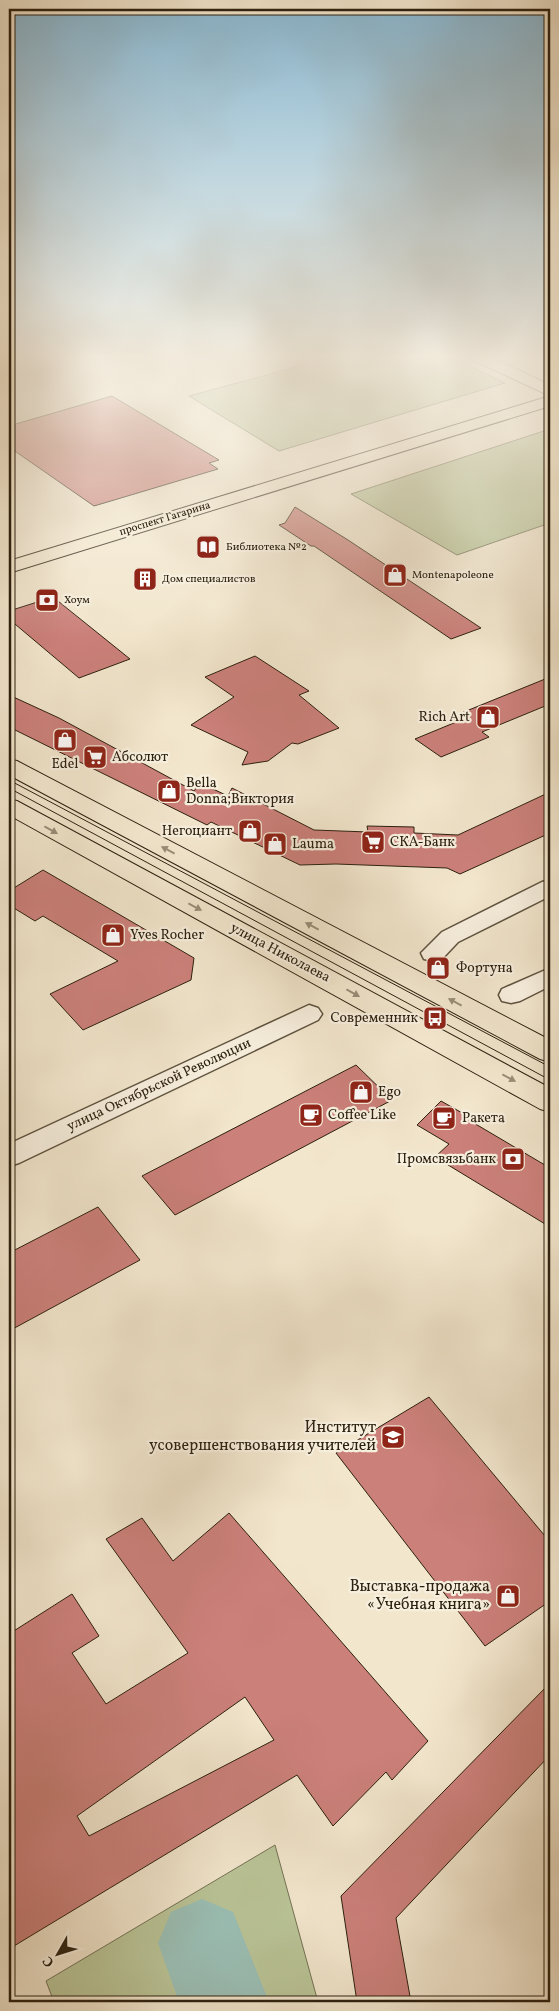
<svg xmlns="http://www.w3.org/2000/svg" width="559" height="2011" font-family="Vollkorn,serif">
<style>
.green{fill:#bac598;stroke:#737254}
.lines{fill:none;stroke-linecap:round;stroke-linejoin:round}
.river{fill:#9bc0b6;fill-rule:evenodd}
.building{fill:#cb807a;stroke:#2c200f;fill-rule:evenodd}
.pedestrian-casing{stroke:#5e523e;stroke-width:3}
.minor-casing{stroke:#5e523e;stroke-width:2}
.primary-casing{stroke:#2c200f;stroke-width:2}
.pedestrian{fill:#f7efde;fill-rule:evenodd}
.minor{fill:#f7efde;fill-rule:evenodd}
.primary{fill:#f2e6cd;fill-rule:evenodd}
.tram{stroke:#2c200f;stroke-width:1}
.oneway{fill:#998d78}
.labels{text-anchor:middle;dominant-baseline:central;stroke-width:4.5;stroke-linejoin:round;paint-order:stroke}
.far-street-label{font-size:11px;fill:#2c200f;stroke:#f7efde}
.far-poi-label{font-size:11px;fill:#2c200f;stroke:#f7efde;text-anchor:start}
.poi-label{font-size:14px;fill:#2c200f;stroke:#f7efde;text-anchor:start}
.street-label{font-size:14px;fill:#2c200f;stroke:#f7efde}
.near-poi-label{font-size:16px;fill:#2c200f;stroke:#f7efde;text-anchor:end}
</style>
<rect width="100%" height="100%" fill="#f2e6cd"/>
<filter id="stains"><feTurbulence type="fractalNoise" baseFrequency=".004" numOctaves="4"/><feColorMatrix values="0 0 0 0 .2 0 0 0 0 .09 0 0 0 0 .02 0 0 0 .5 -.17"/></filter>
<radialGradient id="worn" r=".72"><stop offset=".6" stop-color="#630" stop-opacity="0"/><stop offset="1" stop-color="#630" stop-opacity=".3"/></radialGradient>
<path class="green" d="M337,356H450L505,383L279,451L189,396Z
M550,429V523L457,555L351,494Z
M275,1845L318,2002H54L46,1981Z"/>
<g class="lines">
<path class="river" d="M202,1899L233,1912L269,2002H179L158,1943L171,1912Z"/>
</g>
<path class="building" d="M112,396L219,460L209,463L218,469L94,506L9,447V426Z
M295,507L348,540L481,628L451,639L314,546H311L279,525L285,523Z
M53,597L130,659L79,678L9,619V611Z
M255,656L309,691L299,695L339,728L298,744L292,743L268,761L242,765L248,752L191,725L234,697L205,677Z
M550,677V704L482,732L489,737L441,757L415,739L461,720L454,716Z
M9,695L59,718L194,791L200,783L228,796L232,788L314,830L368,832L367,826L414,827V833L458,835L550,792V833L460,874L447,868L336,864L300,865L211,822L207,825L9,727Z
M43,870L194,958L191,980L83,1030L50,994L118,961L43,916L35,921L9,905V891Z
M356,1065L392,1100L175,1215L142,1176Z
M441,1101L464,1114L462,1116L550,1168V1227L435,1157L449,1144L417,1125Z
M98,1207L140,1260L9,1331V1253Z
M429,1397L550,1542V1601L485,1646L336,1453Z
M229,1513L428,1741L392,1780L386,1772L333,1826L297,1775L9,1949V1634L72,1594L99,1636L72,1653L106,1704L188,1653L106,1539L142,1518L173,1561ZM245,1697L274,1740L89,1836L77,1816Z
M550,1683V1755L396,1918L411,2002H357L341,1896Z"/>
<g class="lines">
<g class="pedestrian-casing">
<path id="pedestrian" d="M550,880V896L458,942L442,959L433,961L424,959L421,953L442,932L542,882Z
M550,968V986L520,1001L511,1003L502,1001L499,995L502,989Z
M309,1005L318,1008L322,1014L318,1020L19,1163L9,1166V1144Z"/>
</g>
<g class="minor-casing">
<path id="minor" d="M468,356H488L550,385V396L471,359Z"/>
</g>
<g class="primary-casing">
<path id="primary" d="M550,396V406L9,573V561Z
M9,759L17,761L550,1040V1062L540,1059L9,775Z
M9,799L17,801L550,1088V1112L540,1109L9,815Z"/>
</g>
<use href="#pedestrian" class="pedestrian"/>
<use href="#minor" class="minor"/>
<use href="#primary" class="primary"/>
<path class="tram" d="M9,780L550,1067
M9,788L550,1080"/>
</g>
<defs><path id="oneway-solid" d="M-6-.8H1V-3.2L6.5 0L1 3.2V.8H-6Z" transform="scale(1.25)"/></defs>
<g class="oneway">
<use href="#oneway-solid" transform="translate(51 830) rotate(29)"/>
<use href="#oneway-solid" transform="translate(168 850) rotate(-152)"/>
<use href="#oneway-solid" transform="translate(195 907) rotate(28)"/>
<use href="#oneway-solid" transform="translate(312 926) rotate(-152)"/>
<use href="#oneway-solid" transform="translate(353 993) rotate(29)"/>
<use href="#oneway-solid" transform="translate(455 1002) rotate(-152)"/>
<use href="#oneway-solid" transform="translate(509 1078) rotate(28)"/>
</g>
<linearGradient id="sky" x2="0" y2="1"><stop stop-color="#89b9d4"/><stop offset="0.56" stop-color="#f9f4e8"/><stop offset="1" stop-color="#f9f4e8" stop-opacity="0"/></linearGradient>
<rect width="559" height="637" fill="url(#sky)"/>
<defs>
<g id="library-square" transform="scale(1.25)"><rect x="-9" y="-9" width="18" height="18" rx="4" fill="#8f2418" stroke="#f7efde"/><path d="M-6-4Q-3-5.5-.7-3.5V5Q-3 3-6 4ZM6-4Q3-5.5 .7-3.5V5Q3 3 6 4Z" fill="#fff"/></g>
<g id="shop-square" transform="scale(1.25)"><rect x="-9" y="-9" width="18" height="18" rx="4" fill="#8f2418" stroke="#f7efde"/><path d="M-5-2.5h2.3a2.7 3.5 0 0 1 5.4 0H5L5.5 6h-11ZM-1.5-2.5h3a1.5 2.3 0 0 0-3 0Z" fill="#fff"/></g>
<g id="building-square" transform="scale(1.25)"><rect x="-9" y="-9" width="18" height="18" rx="4" fill="#8f2418" stroke="#f7efde"/><path d="M-4-6H4V6H1V3H-1V6H-4ZM-2.5-4.3h1.7v1.8h-1.7ZM.8-4.3h1.7v1.8H.8ZM-2.5-1h1.7V.8h-1.7ZM.8-1h1.7V.8H.8Z" fill="#fff"/></g>
<g id="bank-square" transform="scale(1.25)"><rect x="-9" y="-9" width="18" height="18" rx="4" fill="#8f2418" stroke="#f7efde"/><path d="M-6-4H6V4H-6ZM0-2.3a2.3 2.3 0 1 0 0 4.6a2.3 2.3 0 1 0 0-4.6Z" fill="#fff"/></g>
<g id="supermarket-square" transform="scale(1.25)"><rect x="-9" y="-9" width="18" height="18" rx="4" fill="#8f2418" stroke="#f7efde"/><path d="M-6-5.5h2.5l.6 2H6L4.5 2H-2.5L-4.4-4H-6ZM-1.5 3.2a1.3 1.3 0 1 0 .1 0ZM3 3.2a1.3 1.3 0 1 0 .1 0Z" fill="#fff"/></g>
<g id="bus-square" transform="scale(1.25)"><rect x="-9" y="-9" width="18" height="18" rx="4" fill="#8f2418" stroke="#f7efde"/><path d="M-5-6H5V4H4V6H2V4H-2V6H-4V4H-5ZM-3.5-4V0h7V-4ZM-3.5 1.2v1.5H-2V1.2ZM2 1.2v1.5H3.5V1.2Z" fill="#fff"/></g>
<g id="cafe-square" transform="scale(1.25)"><rect x="-9" y="-9" width="18" height="18" rx="4" fill="#8f2418" stroke="#f7efde"/><path d="M-5.5-4.5H6V0H3Q3 3.5 0 3.5H-2.5Q-5.5 3.5-5.5 0ZM3-3.2v2h1.7v-2ZM-6 4.5H4V6H-6Z" fill="#fff"/></g>
<g id="university-square" transform="scale(1.25)"><rect x="-9" y="-9" width="18" height="18" rx="4" fill="#8f2418" stroke="#f7efde"/><path d="M0-5L7-2L0 1L-7-2ZM-4 1L0 2.5L4 1V4Q0 6-4 4Z" fill="#fff"/></g>
</defs>
<g fill-rule="evenodd">
<use href="#library-square" x="208" y="547"/>
<use href="#shop-square" x="395" y="575"/>
<use href="#building-square" x="145" y="579"/>
<use href="#bank-square" x="47" y="600"/>
<use href="#shop-square" x="488" y="717"/>
<use href="#shop-square" x="65" y="740"/>
<use href="#supermarket-square" x="95" y="757"/>
<use href="#shop-square" x="169" y="791"/>
<use href="#shop-square" x="250" y="831"/>
<use href="#supermarket-square" x="373" y="842"/>
<use href="#shop-square" x="275" y="844"/>
<use href="#shop-square" x="113" y="935"/>
<use href="#shop-square" x="438" y="968"/>
<use href="#bus-square" x="435" y="1018"/>
<use href="#shop-square" x="361" y="1092"/>
<use href="#cafe-square" x="311" y="1115"/>
<use href="#cafe-square" x="444" y="1118"/>
<use href="#bank-square" x="513" y="1159"/>
<use href="#university-square" x="393" y="1437"/>
<use href="#shop-square" x="508" y="1596"/>
</g>
<g class="labels">
<g class="far-street-label">
<text transform="translate(165 519) rotate(-17)">проспект Гагарина</text>
</g>
<g class="far-poi-label">
<text x="226" y="547">Библиотека №2</text>
<text x="412" y="575">Montenapoleone</text>
<text x="162" y="579">Дом специалистов</text>
<text x="64" y="600">Хоум</text>
</g>
<g class="poi-label">
<text x="470" y="717" text-anchor="end">Rich Art</text>
<text x="112" y="757">Абсолют</text>
<text x="65" y="764" text-anchor="middle">Edel</text>
<text x="186" y="783">Bella<tspan x="186" dy="16">Donna;Виктория</tspan></text>
<text x="232" y="831" text-anchor="end">Негоциант</text>
<text x="390" y="842">СКА-Банк</text>
<text x="292" y="844">Lauma</text>
<text x="130" y="935">Yves Rocher</text>
<text x="456" y="968">Фортуна</text>
<text x="418" y="1018" text-anchor="end">Современник</text>
<text x="378" y="1092">Ego</text>
<text x="328" y="1115">Coffee Like</text>
<text x="462" y="1118">Ракета</text>
<text x="496" y="1159" text-anchor="end">Промсвязьбанк</text>
</g>
<g class="street-label">
<text transform="translate(280 953) rotate(28)">улица Николаева</text>
<text transform="translate(159 1085) rotate(-25)">улица Октябрьской Революции</text>
</g>
<g class="near-poi-label">
<text x="376" y="1428">Институт<tspan x="376" dy="18">усовершенствования учителей</tspan></text>
<text x="490" y="1587">Выставка-продажа<tspan x="490" dy="18">«Учебная книга»</tspan></text>
</g>
</g>
<rect width="559" height="2011" fill="none" stroke="#f2e6cd" stroke-width="30"/>
<rect x="10" y="10" width="539" height="1991" fill="none" stroke="#2c200f" stroke-width="2.5"/>
<rect x="15" y="15" width="529" height="1981" fill="none" stroke="#2c200f"/>
<g transform="translate(58 1954) rotate(231)" stroke="#f7efde" stroke-width="4" paint-order="stroke">
<path d="M0-4L9 19L0 12L-9 19Z" fill="#2c200f"/>
<text y="-8" font-size="14" font-weight="bold" text-anchor="middle" fill="#2c200f">С</text>
</g>
<rect width="100%" height="100%" filter="url(#stains)"/>
<rect width="100%" height="100%" fill="url(#worn)"/>
</svg>
